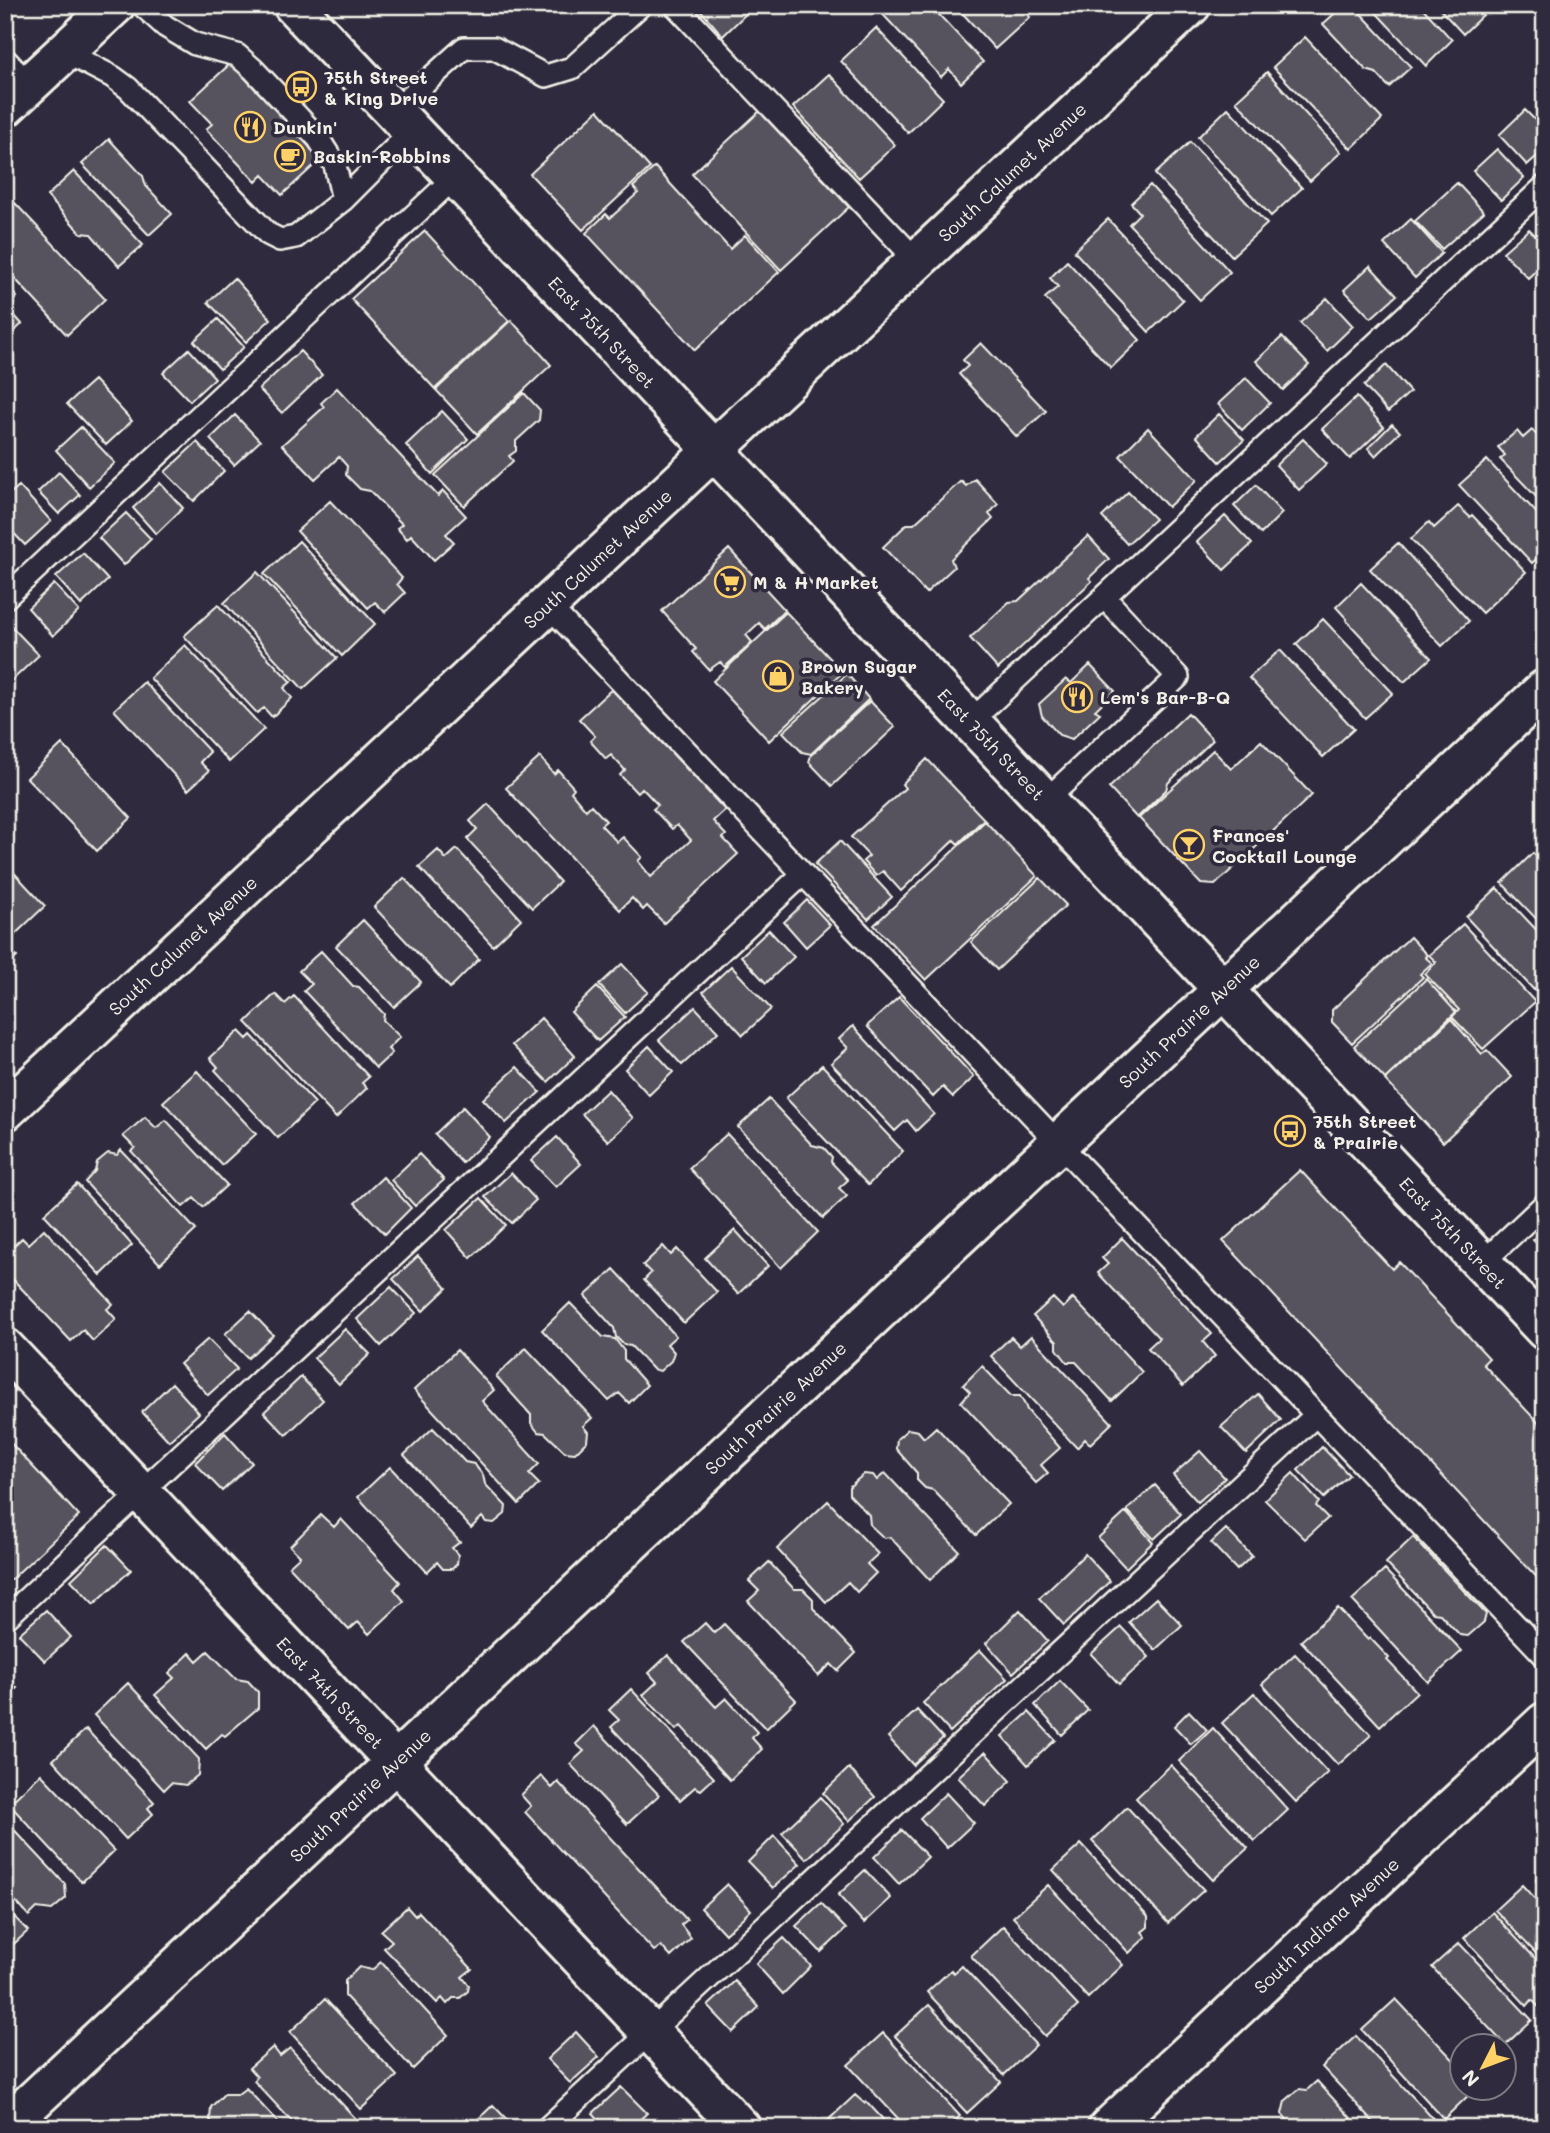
<svg xmlns="http://www.w3.org/2000/svg" width="1550" height="2133" font-family="Mali,sans-serif">
<style>
.building{fill:#56525f;stroke:#f4f1e8;stroke-width:2}
.lines{fill:none;stroke-linecap:round;stroke-linejoin:round}
.lane-casing{stroke:#f4f1e8;stroke-width:26}
.street-casing{stroke:#f4f1e8;stroke-width:44}
.secondary-casing{stroke:#f4f1e8;stroke-width:44}
.lane{stroke:#2f2a3d;stroke-width:21}
.street{stroke:#2f2a3d;stroke-width:38}
.secondary{stroke:#2f2a3d;stroke-width:38}
.labels{text-anchor:middle;dominant-baseline:central;stroke-width:7;stroke-linejoin:round;paint-order:stroke}
.poi-label{font-size:18px;font-weight:bold;fill:#f4f1e8;stroke:#2f2a3d;text-anchor:start}
.street-label{font-size:18px;fill:#f4f1e8;stroke:#2f2a3d}
</style>
<rect width="100%" height="100%" fill="#2f2a3d"/>
<filter id="ink" filterUnits="userSpaceOnUse"><feTurbulence type="fractalNoise" baseFrequency=".0143" numOctaves="2"/><feDisplacementMap in="SourceGraphic" scale="14" xChannelSelector="R" yChannelSelector="G"/><feConvolveMatrix kernelMatrix="1 2 1 2 8 2 1 2 1" color-interpolation-filters="sRGB"/></filter>
<g filter="url(#ink)">
<path class="building" d="M696,5H755L723,36Z
M878,5H930L983,62L961,83L949,69L941,77L876,7Z
M955,5H1019L1030,17L995,49Z
M1344,5H1353L1411,67L1389,87L1376,73L1366,70L1323,24Z
M1369,5H1420L1452,40L1426,66Z
M1436,5H1479L1486,12L1463,34Z
M876,28L943,99L908,133L841,61Z
M1305,37L1382,119L1351,149L1273,67Z
M231,63L321,159L282,195L263,175L256,182L206,129L212,124L190,101Z
M1267,72L1341,152L1310,181L1236,101Z
M829,74L895,145L859,178L793,107Z
M1228,108L1302,188L1271,216L1198,137Z
M598,110L650,168L583,230L530,174Z
M1525,110L1545,130V149L1527,165L1499,135Z
M760,111L849,207L781,270L692,174Z
M109,139L143,176L146,186L172,214L149,235L82,164Z
M1190,142L1267,224L1232,256L1155,174Z
M1497,149L1524,178L1501,200L1473,171Z
M655,167L730,249L745,235L779,272L695,350L586,233L606,214L610,218L638,193L633,187Z
M74,171L143,245L119,266L91,234L81,233L47,196Z
M1457,183L1484,212L1442,249L1415,221Z
M1150,185L1230,272L1200,300L1129,224L1140,213L1131,203Z
M15,203L105,299L67,335L5,268V211Z
M1108,219L1183,300L1149,332L1074,251Z
M1411,219L1442,253L1415,278L1384,244Z
M1529,229L1545,245V262L1528,278L1503,252Z
M425,231L509,321L435,389L351,299Z
M1067,261L1140,340L1111,368L1045,298L1058,287L1050,278Z
M1370,266L1397,295L1371,318L1344,290Z
M234,278L271,319L246,342L208,302Z
M5,284L17,297L7,307L22,324L5,340Z
M1327,298L1353,326L1327,351L1300,323Z
M218,319L244,347L220,369L194,341Z
M511,320L551,365L477,434L436,390Z
M1282,337L1309,365L1283,390L1256,361Z
M981,343L1046,411L1017,437L959,374L968,366L963,360Z
M189,349L215,378L190,401L163,373Z
M300,351L322,375L282,413L259,389Z
M1386,365L1410,392L1388,412L1364,386Z
M1246,378L1270,403L1242,430L1218,404Z
M94,380L132,421L106,445L67,404Z
M337,388L438,496L443,491L466,516L446,534L454,542L434,560L411,535L407,539L397,528L402,524L370,491L360,489L346,475L347,466L339,457L315,479L282,445L324,407L321,403Z
M524,393L540,410L539,420L516,441V451L509,456L513,461L464,506L435,475Z
M1357,397L1384,427L1350,459L1322,429Z
M442,411L468,439L432,474L406,445Z
M1219,414L1244,440L1220,462L1196,436Z
M235,415L260,441L234,465L210,439Z
M1392,424L1400,432L1375,456L1368,448Z
M81,427L115,463L89,487L56,450Z
M1148,428L1197,480L1168,507L1120,456Z
M1532,430L1545,444V506L1500,459L1505,455L1498,447L1517,431L1523,438Z
M1303,439L1327,464L1299,490L1276,465Z
M197,442L224,471L194,501L165,472Z
M1487,460L1545,522V551L1532,563L1459,485Z
M59,472L80,495L59,514L38,492Z
M975,479L998,504L989,514L993,519L951,559L954,567L926,593L883,547L907,524H914L961,481L966,486Z
M160,483L183,508L156,534L133,508Z
M1256,485L1282,513L1261,534L1234,506Z
M19,486L51,521L25,545L5,524V498Z
M1128,492L1155,519L1127,544L1102,517Z
M330,501L402,578L397,584L405,593L385,612L375,602L368,608L297,531Z
M1458,506L1470,517L1472,515L1526,572L1482,613L1411,539L1429,522L1434,528Z
M126,513L151,539L124,565L99,538Z
M1225,516L1252,544L1224,570L1197,542Z
M1088,536L1109,559L1089,578L1092,581L998,669L970,638L1009,602L1018,601Z
M299,541L375,624L342,656L264,574Z
M1398,543L1469,621L1442,646L1370,569Z
M729,549L785,610L765,629L759,623L746,635L752,642L725,667L720,662L709,670L693,652L696,649L662,611Z
M83,553L108,580L81,605L56,577Z
M257,572L337,658L303,689L224,603Z
M1361,583L1431,658L1404,682L1346,620L1347,619L1336,607Z
M54,584L79,611L53,636L28,608Z
M218,605L291,682L284,688L292,698L272,717L264,708L257,713L184,636Z
M786,612L843,672L769,741L713,681Z
M1323,619L1393,693L1365,718L1296,644Z
M10,625L39,655L6,686L5,630Z
M185,645L264,729L229,762L150,678Z
M1280,650L1354,729L1323,757L1249,678Z
M1090,665L1115,691L1095,710L1100,713L1072,739L1059,735L1042,716L1039,704L1066,679L1071,683Z
M847,674L869,699L811,754L802,752L783,732Z
M144,682L210,752L200,762L209,771L188,790L114,710Z
M612,689L725,810L713,821L726,835L723,838L738,854L664,923L647,906L643,910L632,898L620,910L506,788L540,757L554,774L558,770L574,788L571,792L586,810L591,805L606,821L601,825L617,842L623,837L642,857L638,861L651,877L691,840L677,825L672,829L653,809L658,805L642,788L637,793L620,775L625,770L611,755L606,759L590,741L595,736L579,719Z
M870,701L895,727L832,786L809,762L811,755Z
M1188,713L1213,740L1168,783L1166,790L1137,818L1109,788Z
M1261,741L1312,795L1215,885L1201,884L1139,818L1213,750L1231,769Z
M62,744L131,818L97,851L27,778Z
M927,759L984,819L958,844L954,840L901,891L883,871L876,876L863,861L869,856L851,837L905,788L902,784Z
M488,804L560,882L532,908L467,839L477,829L470,821Z
M985,821L1037,876L926,980L874,925Z
M840,841L892,897L868,919L815,864Z
M457,849L521,919L493,946L419,867L438,850L446,859Z
M1533,853L1545,865V928L1502,883Z
M5,863L45,906L10,939L5,934Z
M404,878L479,959L450,988L374,907Z
M1040,878L1066,905L997,970L971,942Z
M1497,888L1545,939V980L1534,990L1466,917Z
M807,900L830,925L806,947L784,922Z
M363,920L421,982L394,1007L336,946Z
M1463,924L1535,1002L1483,1049L1452,1017L1459,1010L1425,974L1436,962L1429,955Z
M769,930L794,957L766,983L741,956Z
M1410,937L1427,955L1425,957L1432,963L1420,974L1423,977L1352,1043L1332,1022V1010Z
M5,944L17,957L5,968Z
M321,951L353,986L359,987L384,1014L383,1020L400,1037L388,1049L392,1053L376,1068L304,991L312,984L299,971Z
M622,964L648,992L625,1013L599,985Z
M731,966L771,1009L743,1035L703,992Z
M1426,979L1456,1012L1385,1079L1354,1046Z
M597,987L625,1017L598,1041L571,1012Z
M275,994L285,1004L294,996L369,1077L362,1083L367,1088L336,1118L246,1022Z
M899,997L974,1077L953,1097L943,1087L933,1097L867,1026Z
M695,1007L718,1032L682,1065L659,1040Z
M541,1018L575,1056L548,1082L512,1045Z
M1451,1019L1482,1054L1487,1050L1512,1077L1443,1142L1385,1080Z
M853,1026L934,1114L916,1131L907,1120L895,1131L831,1063L848,1048L839,1039Z
M239,1031L247,1039L251,1035L315,1103L278,1138L215,1070L218,1067L210,1058Z
M649,1046L673,1072L649,1095L625,1069Z
M822,1065L903,1151L868,1185L786,1098Z
M517,1067L540,1092L506,1123L483,1099Z
M197,1071L256,1134L222,1165L163,1102Z
M608,1090L633,1118L608,1141L582,1114Z
M769,1099L812,1145L824,1148L832,1157L831,1162L848,1180L839,1188L847,1196L823,1218L738,1127Z
M463,1107L490,1137L462,1163L435,1134Z
M145,1117L156,1128L166,1120L227,1185L203,1207L194,1198L183,1207L131,1151L135,1148L123,1136Z
M727,1134L818,1232L781,1268L689,1168Z
M557,1137L581,1164L556,1187L531,1161Z
M121,1150L196,1230L160,1264L85,1182L95,1171L97,1162L108,1153L117,1155Z
M419,1154L444,1180L415,1206L391,1180Z
M1300,1170L1392,1269L1399,1262L1489,1358L1483,1364L1545,1430V1586L1223,1241Z
M511,1173L536,1200L512,1223L485,1197Z
M383,1177L411,1208L385,1234L355,1203Z
M77,1184L132,1245L101,1275L44,1214Z
M481,1198L506,1225L471,1258L446,1230Z
M44,1229L113,1304L107,1309L116,1319L93,1341L83,1330L71,1341L5,1271V1254L22,1238L28,1244Z
M1545,1229V1252L1533,1240Z
M735,1230L768,1266L738,1294L705,1258Z
M1122,1238L1212,1334L1203,1342L1215,1356L1183,1386L1148,1348L1159,1338L1098,1273L1108,1264L1102,1258Z
M663,1246L671,1255L677,1249L717,1292L684,1323L644,1280L651,1273L643,1265Z
M418,1256L447,1288L423,1311L393,1279Z
M614,1269L676,1336L667,1344L674,1352L671,1361L660,1371L653,1369L631,1346L624,1345L616,1337L614,1328L585,1296Z
M391,1287L416,1313L381,1346L357,1319Z
M1053,1298L1063,1308L1073,1298L1142,1372L1112,1401L1076,1362H1067L1057,1349V1342L1033,1316Z
M570,1303L603,1337L615,1339L624,1351V1359L647,1385L629,1403L619,1393L609,1401L542,1330Z
M250,1311L273,1335L248,1358L225,1334Z
M345,1329L370,1354L339,1384L314,1358Z
M1031,1336L1112,1423L1090,1444L1085,1439L1077,1448L991,1356L1011,1337L1020,1346Z
M208,1339L237,1369L208,1395L180,1364Z
M526,1348L592,1418L583,1426L588,1432L587,1441L575,1453L565,1452L545,1433L538,1432L531,1423V1415L496,1376Z
M457,1350L494,1390L482,1401L539,1464L529,1474L539,1484L519,1504L414,1390Z
M982,1366L1011,1396H1020L1025,1405L1027,1410L1060,1448L1041,1465L1048,1473L1036,1483L961,1402L970,1392L963,1385Z
M301,1377L323,1400L286,1435L264,1412Z
M172,1383L199,1413L169,1441L142,1412Z
M1258,1394L1281,1420L1246,1453L1221,1427Z
M936,1427L1009,1504L976,1535L933,1490L925,1488L917,1480V1473L896,1449L897,1439L908,1429L918,1431L924,1438Z
M433,1428L465,1462L474,1464L483,1475L485,1484L506,1506L505,1514L494,1523L486,1522L482,1517L471,1528L404,1455Z
M225,1433L252,1463L222,1491L195,1463Z
M5,1437L79,1516L5,1585Z
M1322,1447L1349,1475L1324,1498L1298,1470Z
M1200,1451L1225,1478L1198,1502L1173,1475Z
M390,1467L460,1542L452,1548L458,1555L457,1564L452,1569H443L437,1562L427,1572L358,1497Z
M885,1473L959,1551L930,1580L890,1537L884,1538L870,1525L869,1515L849,1494V1487L864,1474L873,1475L877,1480Z
M1293,1473L1319,1502L1316,1506L1328,1518L1305,1539L1265,1500Z
M1155,1485L1181,1514L1154,1539L1127,1510Z
M828,1501L878,1554L867,1564L876,1573L857,1592L848,1582L826,1602L777,1549Z
M1126,1512L1153,1542L1126,1568L1098,1538Z
M321,1515L334,1527L341,1519L400,1582L394,1589L404,1601L369,1634L358,1622L349,1630L289,1566L300,1556L290,1546Z
M1226,1529L1252,1556L1237,1570L1211,1543Z
M1413,1537L1486,1614L1484,1622L1468,1636L1460,1635L1440,1614L1433,1613L1386,1563Z
M107,1545L131,1570L94,1604L71,1580Z
M1085,1554L1110,1581L1064,1625L1039,1598Z
M769,1562L794,1589H803L813,1599V1608L856,1653L838,1671L831,1664L818,1676L748,1601L759,1591L749,1581Z
M1385,1570L1462,1651L1428,1682L1352,1600Z
M1156,1598L1182,1625L1155,1650L1129,1622Z
M1338,1608L1368,1640L1370,1638L1389,1658L1387,1660L1417,1692L1380,1726L1301,1641Z
M46,1610L71,1637L45,1661L19,1634Z
M1020,1610L1048,1641L1013,1673L986,1643Z
M705,1623L714,1633L724,1624L796,1700L766,1729L684,1642Z
M1121,1627L1149,1657L1119,1684L1091,1654Z
M980,1650L1007,1679L950,1732L923,1703Z
M208,1651L236,1679L248,1681L258,1692V1708L225,1736L222,1734L206,1749L155,1695L174,1678L169,1673L190,1653L197,1661Z
M1295,1654L1371,1735L1338,1765L1262,1684Z
M668,1655L716,1707L726,1698L757,1732L752,1738L762,1749L730,1780L681,1726L676,1730L643,1695L657,1682L649,1673Z
M5,1675L17,1688L5,1699Z
M1060,1681L1088,1710L1062,1735L1035,1705Z
M128,1683L199,1759L198,1775L186,1785L171,1783L164,1790L94,1715Z
M631,1689L714,1778L701,1790L695,1787L680,1800L611,1727L619,1720L609,1710Z
M1254,1693L1328,1773L1296,1802L1222,1723Z
M917,1710L943,1738L913,1765L888,1737Z
M1189,1711L1207,1730L1191,1744L1174,1726Z
M1029,1712L1055,1740L1028,1765L1002,1736Z
M594,1726L659,1795L627,1824L570,1764L584,1751L576,1744Z
M1213,1728L1288,1810L1255,1841L1179,1761Z
M86,1729L154,1802L148,1808L153,1814L126,1839L53,1760Z
M985,1752L1011,1781L985,1806L958,1777Z
M1171,1765L1248,1848L1213,1880L1136,1798Z
M849,1768L875,1797L849,1821L823,1793Z
M41,1774L114,1851L82,1882L9,1804Z
M541,1776L552,1788L558,1782L687,1920L681,1925L691,1938L671,1957L661,1946L654,1951L525,1812L531,1806L521,1795Z
M946,1793L974,1823L947,1848L920,1818Z
M820,1797L844,1824L807,1859L782,1833Z
M1127,1807L1204,1890L1168,1923L1092,1841Z
M5,1820L65,1884L66,1898L52,1910L37,1908L29,1916L5,1890Z
M902,1830L928,1857L899,1884L874,1857Z
M774,1836L800,1864L773,1888L748,1862Z
M1081,1844L1148,1917V1927L1142,1932L1146,1937L1129,1953L1053,1870Z
M1545,1865V1890L1536,1881L1538,1870Z
M865,1870L891,1898L864,1923L838,1895Z
M727,1884L751,1910L725,1934L701,1908Z
M1048,1885L1123,1965L1088,1998L1013,1917Z
M1522,1885L1545,1910V1963L1495,1910Z
M821,1903L846,1929L821,1952L796,1926Z
M5,1907L28,1931L5,1952Z
M407,1907L415,1916L419,1912L472,1969L462,1977L469,1985L468,1991L460,1998H453L447,2004L442,1998L437,2003L384,1948L392,1941L381,1931Z
M1492,1912L1545,1969V2005L1541,2009L1532,2000L1527,2006L1464,1938Z
M1003,1926L1078,2006L1045,2036L971,1956Z
M784,1938L811,1966L783,1994L756,1964Z
M1459,1943L1532,2020L1505,2045L1432,1967Z
M381,1962L448,2035L413,2069L345,1996V1981L359,1967L372,1970Z
M962,1966L1036,2045L1004,2075L927,1992L951,1970L954,1973Z
M735,1981L759,2007L733,2032L708,2006Z
M325,1999L397,2076L361,2109L290,2032Z
M1396,1999L1462,2069V2088H1476L1444,2119L1362,2030Z
M929,2005L1001,2082L967,2113L895,2036Z
M576,2032L599,2057L570,2083L547,2059Z
M883,2033L960,2116L947,2128H907L848,2065Z
M1356,2036L1438,2124L1434,2128H1379L1322,2067Z
M273,2047L280,2056L290,2048L357,2120L348,2128H298L254,2081L257,2077L249,2068Z
M1317,2081L1360,2128H1295L1282,2114L1285,2101L1299,2089L1307,2090Z
M621,2087L647,2113L631,2128H607L593,2113Z
M246,2088L283,2128H218L210,2120L211,2107L224,2094H238Z
M855,2095L864,2103L866,2101L891,2128H825L823,2125Z
M493,2105L515,2128H471L470,2127Z"/>
<g class="lines">
<g class="lane-casing">
<path id="lane" d="M142,5L165,26L195,44L237,55L253,69L318,138L335,165L343,200
M675,5L917,261
M65,52L113,77L128,88L268,234L280,240L296,237L343,200L412,131
M5,59L29,85
M393,112L464,48H494L546,76L572,68L641,5
M5,598L455,177
M548,605L1545,1656
M970,722L1545,186
M1045,801L1178,677L1104,597
M1482,1263L1545,1204
M5,1619L803,874
M547,2128L1316,1415"/>
</g>
<g class="street-casing">
<g id="street">
<path id="s1" d="M5,1111L1191,5"/>
<path id="s2" d="M5,1348L741,2128"/>
<path id="s3" d="M5,2127L1545,689"/>
<path id="s4" d="M1108,2128L1545,1722"/>
</g>
</g>
<g class="secondary-casing">
<g id="secondary">
<path id="s5" d="M293,5L1545,1330"/>
<path d="M5,107L115,5"/>
</g>
</g>
<use href="#lane" class="lane"/>
<use href="#street" class="street"/>
<use href="#secondary" class="secondary"/>
</g>
</g>
<defs>
<g id="bus-ring" transform="scale(1.575)"><circle r="9.5" fill="#2f2a3d" stroke="#ffd166" stroke-width="1.5"/><path d="M-5-6H5V4H4V6H2V4H-2V6H-4V4H-5ZM-3.5-4V0h7V-4ZM-3.5 1.2v1.5H-2V1.2ZM2 1.2v1.5H3.5V1.2Z" fill="#ffd166"/></g>
<g id="restaurant-ring" transform="scale(1.575)"><circle r="9.5" fill="#2f2a3d" stroke="#ffd166" stroke-width="1.5"/><path d="M-5-6h1v4h1v-4h1v4h1v-4h1v5L-1.5 .5V6h-2V.5L-5-1ZM5-6V6H3V1.5H1.5Q1.5-4 5-6Z" fill="#ffd166"/></g>
<g id="cafe-ring" transform="scale(1.575)"><circle r="9.5" fill="#2f2a3d" stroke="#ffd166" stroke-width="1.5"/><path d="M-5.5-4.5H6V0H3Q3 3.5 0 3.5H-2.5Q-5.5 3.5-5.5 0ZM3-3.2v2h1.7v-2ZM-6 4.5H4V6H-6Z" fill="#ffd166"/></g>
<g id="supermarket-ring" transform="scale(1.575)"><circle r="9.5" fill="#2f2a3d" stroke="#ffd166" stroke-width="1.5"/><path d="M-6-5.5h2.5l.6 2H6L4.5 2H-2.5L-4.4-4H-6ZM-1.5 3.2a1.3 1.3 0 1 0 .1 0ZM3 3.2a1.3 1.3 0 1 0 .1 0Z" fill="#ffd166"/></g>
<g id="shop-ring" transform="scale(1.575)"><circle r="9.5" fill="#2f2a3d" stroke="#ffd166" stroke-width="1.5"/><path d="M-5-2.5h2.3a2.7 3.5 0 0 1 5.4 0H5L5.5 6h-11ZM-1.5-2.5h3a1.5 2.3 0 0 0-3 0Z" fill="#ffd166"/></g>
<g id="bar-ring" transform="scale(1.575)"><circle r="9.5" fill="#2f2a3d" stroke="#ffd166" stroke-width="1.5"/><path d="M-6-5H6L.8 .8V4.5H3.5V6h-7V4.5H-.8V.8Z" fill="#ffd166"/></g>
</defs>
<g fill-rule="evenodd">
<use href="#bus-ring" x="301" y="87"/>
<use href="#restaurant-ring" x="250" y="127"/>
<use href="#cafe-ring" x="290" y="156"/>
<use href="#supermarket-ring" x="730" y="582"/>
<use href="#shop-ring" x="778" y="676"/>
<use href="#restaurant-ring" x="1077" y="697"/>
<use href="#bar-ring" x="1189" y="845"/>
<use href="#bus-ring" x="1290" y="1131"/>
</g>
<g class="labels">
<g class="poi-label">
<text x="324" y="77">75th Street<tspan x="324" dy="21">&amp; King Drive</tspan></text>
<text x="273" y="127">Dunkin'</text>
<text x="313" y="156">Baskin-Robbins</text>
<text x="753" y="582">M &amp; H Market</text>
<text x="801" y="666">Brown Sugar<tspan x="801" dy="21">Bakery</tspan></text>
<text x="1100" y="697">Lem's Bar-B-Q</text>
<text x="1212" y="835">Frances'<tspan x="1212" dy="21">Cocktail Lounge</tspan></text>
<text x="1313" y="1121">75th Street<tspan x="1313" dy="21">&amp; Prairie</tspan></text>
</g>
<g class="street-label">
<text stroke="none"><textPath href="#s1" startOffset="1377">South Calumet Avenue</textPath></text>
<text stroke="none"><textPath href="#s5" startOffset="450">East 75th Street</textPath></text>
<text stroke="none"><textPath href="#s1" startOffset="810">South Calumet Avenue</textPath></text>
<text stroke="none"><textPath href="#s5" startOffset="1017">East 75th Street</textPath></text>
<text stroke="none"><textPath href="#s1" startOffset="243">South Calumet Avenue</textPath></text>
<text stroke="none"><textPath href="#s3" startOffset="1620">South Prairie Avenue</textPath></text>
<text stroke="none"><textPath href="#s5" startOffset="1689">East 75th Street</textPath></text>
<text stroke="none"><textPath href="#s3" startOffset="1054">South Prairie Avenue</textPath></text>
<text stroke="none"><textPath href="#s2" startOffset="474">East 74th Street</textPath></text>
<text stroke="none"><textPath href="#s3" startOffset="486">South Prairie Avenue</textPath></text>
<text stroke="none"><textPath href="#s4" startOffset="298">South Indiana Avenue</textPath></text>
</g>
</g>
<rect width="1550" height="2133" fill="none" stroke="#2f2a3d" stroke-width="28"/>
<rect x="14" y="14" width="1522" height="2105" fill="none" stroke="#f4f1e8" stroke-width="2.5" filter="url(#ink)"/>
<g transform="translate(1483 2067) rotate(228)"><circle r="33" fill="#2f2a3d" stroke="#7e7a81" stroke-width="2"/>
<path d="M0-5L12 26L0 18L-12 26Z" fill="#ffd166"/>
<text y="-10" font-size="19" font-weight="bold" text-anchor="middle" fill="#f4f1e8">N</text>
</g>
</svg>
